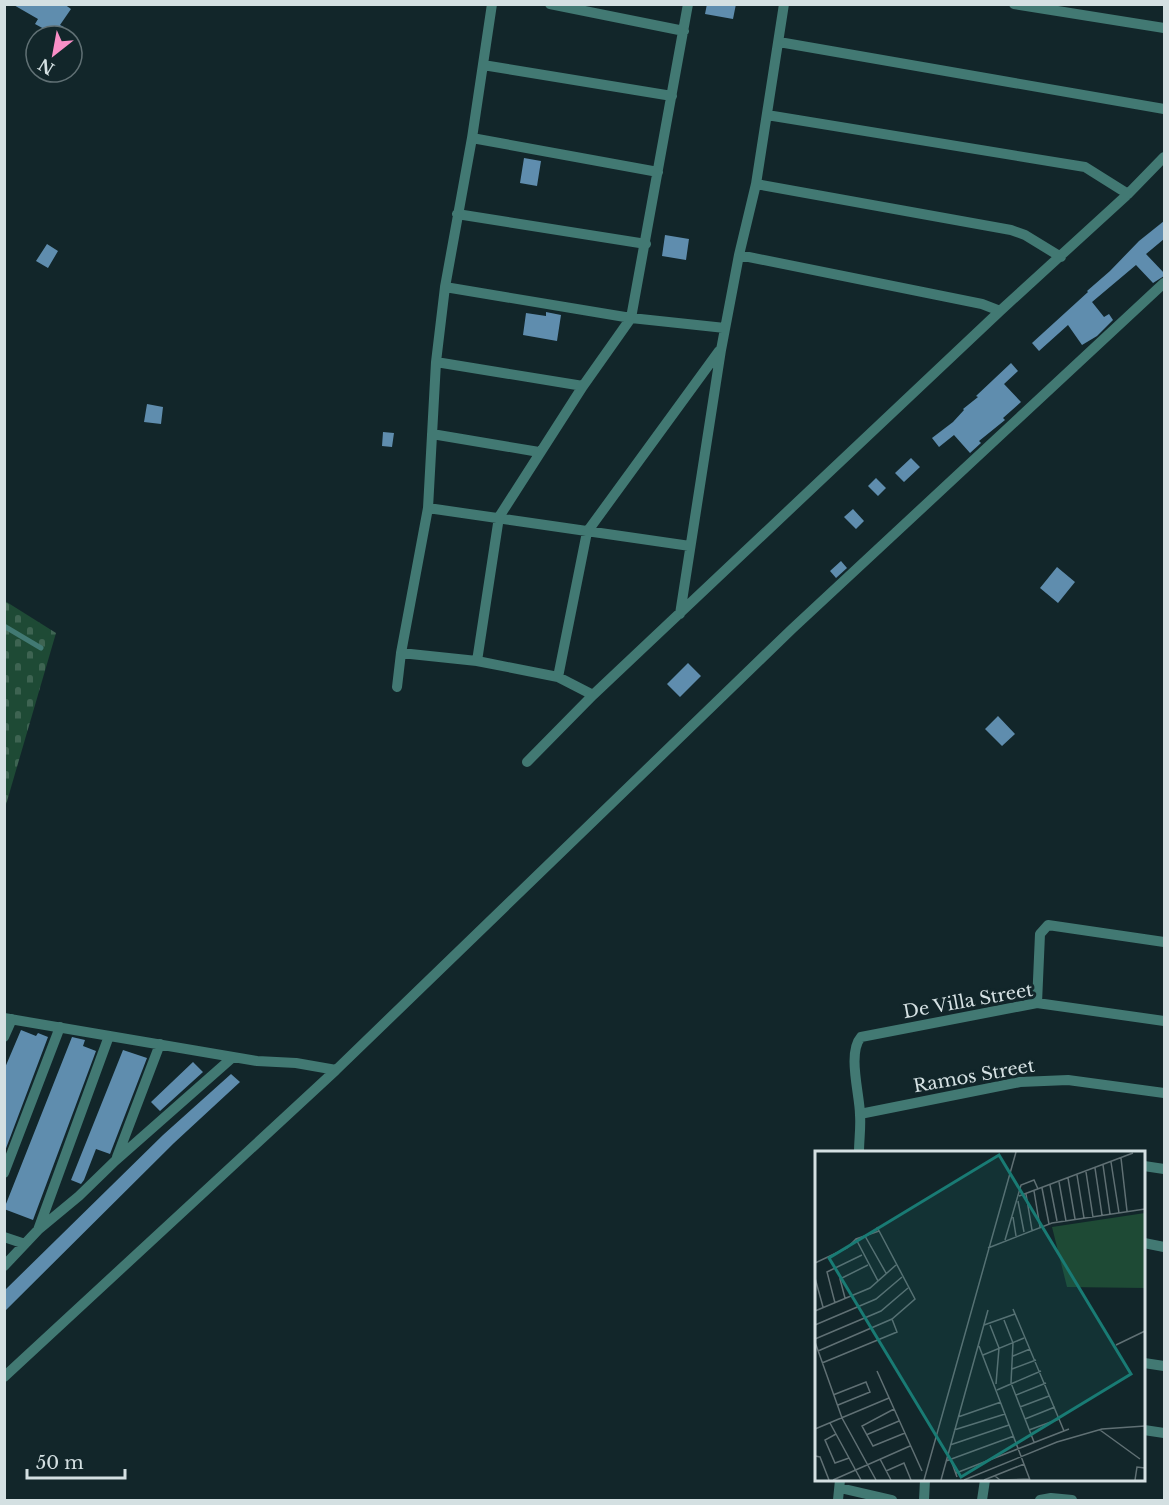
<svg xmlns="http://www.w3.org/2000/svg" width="1169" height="1505" font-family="'Libre Baskerville',serif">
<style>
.cemetery{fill:url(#cemetery-stones)}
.building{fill:#5f8dae}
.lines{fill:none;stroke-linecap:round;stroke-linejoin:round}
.service{stroke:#427973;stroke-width:5}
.minor{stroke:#427973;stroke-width:10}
.labels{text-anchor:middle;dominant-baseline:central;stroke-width:6;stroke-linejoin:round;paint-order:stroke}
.street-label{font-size:18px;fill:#d4e0e2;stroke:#12262a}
.inset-road{fill:none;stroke:#607074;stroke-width:1.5}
.view{fill:#197b74;fill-opacity:0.15;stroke:#197b74;stroke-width:3}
.inset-edge{fill:none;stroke:#d4e0e2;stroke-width:3}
</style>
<defs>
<pattern id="cemetery-stones" width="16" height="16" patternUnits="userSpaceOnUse" patternTransform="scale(1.5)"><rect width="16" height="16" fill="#1e4a35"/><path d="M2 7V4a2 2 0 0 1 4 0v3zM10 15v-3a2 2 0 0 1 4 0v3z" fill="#3e6452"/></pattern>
</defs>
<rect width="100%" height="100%" fill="#12262a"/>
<path class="cemetery" d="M5,601L56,633L5,808Z"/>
<path class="building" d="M12,4H64L71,9L60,25L64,27L57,36L35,24L38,19Z
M707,4H736L733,19L705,14Z
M524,158L541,161L537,186L520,183Z
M1164,221V239L1146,254L1164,273V276L1153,283L1136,265L1092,302L1104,317L1109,314L1113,320L1097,336L1082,345L1068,325L1039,351L1032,343L1088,292L1087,291L1110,271L1139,241Z
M665,235L689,239L686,260L662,256Z
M47,244L58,251L48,268L36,261Z
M546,312L561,315L557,341L523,335L526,313L546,316Z
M1011,363L1018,371L1004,384L1021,402L1003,418L1005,420L979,441L981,443L970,453L954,435L939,447L932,438L953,422L964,410L963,409L978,397L976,396Z
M147,404L163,407L161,424L144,422Z
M383,432L394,433L392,447L382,446Z
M911,458L920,467L904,482L895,473Z
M876,478L886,488L878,496L868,486Z
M853,509L864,521L856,529L844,517Z
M841,561L847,568L836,578L830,571Z
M1057,567L1075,582L1058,603L1040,588Z
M688,663L701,676L680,697L667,684Z
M998,716L1015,734L1002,746L985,729Z
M21,1030L36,1036L38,1033L48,1037L5,1151L4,1070Z
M72,1037L85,1040L83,1046L96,1051L33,1220L4,1209Z
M123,1050L147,1058L110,1154L96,1149L84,1180L81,1184L71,1180Z
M193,1062L203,1072L160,1111L151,1102Z
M231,1074L240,1082L174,1143L4,1312V1291L163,1135Z"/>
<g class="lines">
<path class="service" d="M4,626L41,648"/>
<path class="minor" d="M550,4L684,31
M1014,4L1164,28
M779,42L1164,109
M483,65L672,96
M767,115L1085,167L1128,194
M472,138L658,172
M756,184L1011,230L1025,235L1061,257
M457,214L646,244
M739,255L982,304L1000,311
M445,287L631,318L725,328
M436,362L583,386
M432,434L539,452
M428,508L690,546
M680,614L721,350L739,255L756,184L784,4
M401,653L477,661L558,677L593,695
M477,661L499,517L583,386L631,318L688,4
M558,677L587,532L719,351
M397,687L401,653L428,508L436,362L445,287L472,138L492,4
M527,762L593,695L1000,311L1128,194L1164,157
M1037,1003L1040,934L1048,925L1164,942
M4,1018L257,1061L296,1063L336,1070
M4,1037L12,1019
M860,1114L1020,1082L1068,1080L1164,1093
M859,1152C859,1140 861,1127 860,1115C860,1095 847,1053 861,1037L1037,1003L1164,1021
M117,1157L160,1044
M1144,1166L1164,1169
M4,1173L60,1027
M38,1230L109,1036
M4,1237L25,1244
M1144,1243L1164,1247
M4,1266L38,1230L79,1196L115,1161L233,1057
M1144,1363L1164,1366
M4,1377L336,1070L792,629L1164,283
M1144,1430L1164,1433
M840,1488L892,1500
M838,1500L840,1480
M924,1500L925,1480
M982,1500L985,1480
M1040,1500L1051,1498L1072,1500"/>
</g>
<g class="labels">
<g class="street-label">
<text transform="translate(968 1001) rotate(-10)">De Villa Street</text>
<text transform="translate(974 1076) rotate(-10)">Ramos Street</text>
</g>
</g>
<g transform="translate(815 1151)">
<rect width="330" height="330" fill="#12262a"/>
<path d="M330,62V137L252,136L237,76Z" fill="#1e4a35"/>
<path class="inset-road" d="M306,7L312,60M296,11L304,62M288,14L295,63M280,17L287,64M271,21L278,66M262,24L269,67M253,27L260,68M244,31L251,70M235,34L242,70M227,37L234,73M219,40L225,76M211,43L217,79M204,45L318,2M203,50L209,81M198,66L201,85M50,85L71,122M41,88L63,130M190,89L206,34L219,29L223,38M173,97L237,72L330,58M0,112L32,97L41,88L64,80M0,127L8,156M30,147L25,128L53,114M20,152L12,121L47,104M198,158L249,280M0,160L55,137L81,114M189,169L198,192L196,232L219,291M0,174L61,148L87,126M169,174L200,163M175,174L184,197L181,233M0,188L66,160L93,137M0,191L27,267L61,329M301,194L330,180M164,195L215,329M3,200L77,168L100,148L62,76M168,204L209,187M198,205L215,198M7,212L82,181L77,168M197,218L221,209M62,220L107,320M182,239L226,220M18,244L51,231L55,241L23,254M201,244L231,232M205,256L234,245M79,258L47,275L58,295L90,282M143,266L186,251M210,268L240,256M15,272L46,329M0,278L74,247M139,279L190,263M214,279L244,268M285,279L325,308M21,283L10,289L20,312L34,307M51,284L84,270M135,294L194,274M0,305L5,306L14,329M65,308L76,329M136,309L142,326M131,310L199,285M71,320L89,312L96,329M141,322L254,278M180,325L185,329L215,328M18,329L95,295M109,329L201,1M126,329L173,159M149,329L242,291L287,278L330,275M169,329L209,313M320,329L322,316L330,317"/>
<path class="view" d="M184,4L316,223L146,326L14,107Z"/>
<rect width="330" height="330" class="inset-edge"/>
</g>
<rect width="1169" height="1505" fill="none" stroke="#d4e0e2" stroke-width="12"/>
<g transform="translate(54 54) rotate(211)"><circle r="28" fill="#12262a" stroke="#607074" stroke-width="1.5"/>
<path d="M0-4.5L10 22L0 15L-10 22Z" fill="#fa8fc7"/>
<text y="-9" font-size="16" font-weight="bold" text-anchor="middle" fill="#d4e0e2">N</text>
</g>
<path d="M27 1469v9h98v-9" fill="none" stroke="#d4e0e2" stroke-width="3"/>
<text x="36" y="1469" font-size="18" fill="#d4e0e2" stroke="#12262a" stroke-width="4.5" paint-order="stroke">50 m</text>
</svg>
